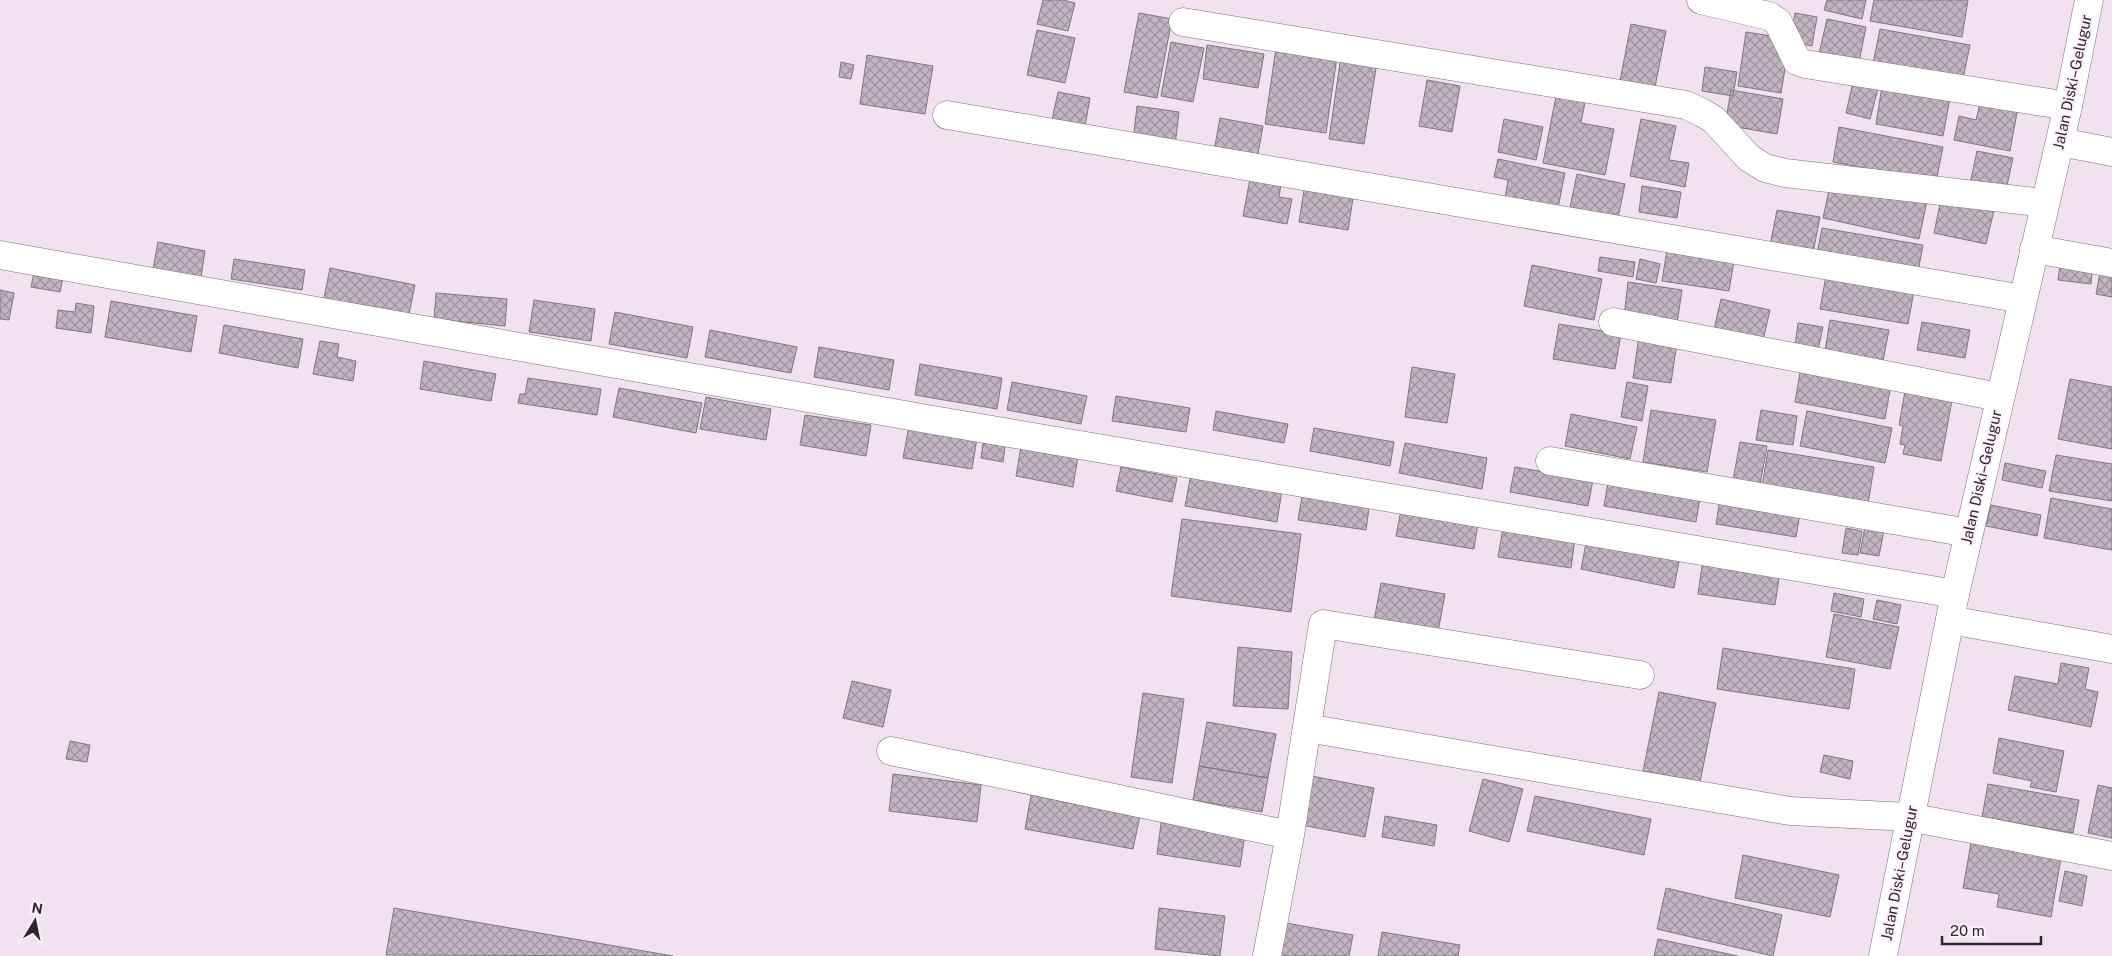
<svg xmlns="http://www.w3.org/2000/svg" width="2112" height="956" font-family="'Public Sans',sans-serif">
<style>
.building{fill:url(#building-cross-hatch);stroke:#827480}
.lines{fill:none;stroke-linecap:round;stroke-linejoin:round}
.minor-casing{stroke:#7c6e7a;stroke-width:29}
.secondary-casing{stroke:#7c6e7a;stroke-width:29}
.minor{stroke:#fff;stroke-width:28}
.secondary{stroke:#fff;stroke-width:28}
.labels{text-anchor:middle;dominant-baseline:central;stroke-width:4;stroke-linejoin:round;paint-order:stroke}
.street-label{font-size:15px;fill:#2e282d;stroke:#ffeffd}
</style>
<defs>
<pattern id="building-cross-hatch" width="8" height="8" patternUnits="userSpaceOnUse" patternTransform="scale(1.25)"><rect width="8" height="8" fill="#c3b4c1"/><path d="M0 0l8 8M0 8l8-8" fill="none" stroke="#9f929d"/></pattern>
</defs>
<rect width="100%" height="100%" fill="#f2e2ef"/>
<path class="building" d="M1043,0H1063L1075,3L1068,31L1037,24Z
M1827,0H1866L1862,19L1824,10Z
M1874,0H1968L1962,37L1870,21Z
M1139,13L1172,19L1157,98L1124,92Z
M1795,13L1817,17L1812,46L1790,42Z
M1827,19L1866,27L1859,62L1819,54Z
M1631,24L1666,31L1655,87L1620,81Z
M1880,29L1970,45L1963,79L1873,64Z
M1037,30L1075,38L1065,83L1027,75Z
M1746,32L1790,39L1781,93L1738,86Z
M1277,41L1338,50L1326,133L1265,124Z
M1171,42L1204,48L1193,102L1161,96Z
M1207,45L1264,54L1258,88L1203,79Z
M867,55L933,66L925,114L860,104Z
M1341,56L1377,62L1364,144L1329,139Z
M841,62L854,65L851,79L839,77Z
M1705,67L1737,72L1733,96L1702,91Z
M1854,78L1879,85L1870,119L1846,113Z
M1427,80L1460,86L1452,132L1419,126Z
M1558,86L1587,92L1581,123L1614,129L1605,175L1543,163Z
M1882,86L1950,98L1943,136L1876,124Z
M1731,90L1783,99L1777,134L1725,125Z
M1058,92L1090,98L1085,126L1052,120Z
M1981,99L2018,107L2010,151L1954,140L1959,116L1976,120Z
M1137,106L1179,112L1175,146L1133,141Z
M1220,118L1263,126L1257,159L1214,151Z
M1504,119L1543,127L1536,160L1498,152Z
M1641,119L1676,126L1669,160L1689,163L1685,187L1630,176Z
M1839,127L1943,147L1936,182L1833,162Z
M1977,151L2013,158L2005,195L1969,188Z
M1498,159L1565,173L1558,208L1505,198L1508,180L1494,177Z
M1577,174L1625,184L1618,218L1570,207Z
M1250,179L1281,184L1279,197L1292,199L1287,224L1243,216Z
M1831,181L1927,201L1919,239L1823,218Z
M1305,184L1354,192L1348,230L1299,222Z
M1642,186L1681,192L1677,218L1639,212Z
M1951,196L1995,206L1986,244L1934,233L1940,204L1948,206Z
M1777,210L1820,217L1813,253L1770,245Z
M1822,228L1923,245L1917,277L1816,259Z
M158,242L205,251L201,277L153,269Z
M1668,243L1735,254L1729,291L1662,281Z
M1600,257L1635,262L1633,277L1598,271Z
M2061,257L2093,261L2091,284L2058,280Z
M234,259L305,270L302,290L231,279Z
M1640,259L1660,264L1656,283L1636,279Z
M2102,262L2112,264V297L2096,294Z
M1532,265L1602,279L1594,320L1524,306Z
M35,267L64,272L60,292L31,287Z
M330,268L415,285L408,319L323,303Z
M1827,270L1915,285L1908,324L1820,309Z
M1628,282L1682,290L1677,324L1624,317Z
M0,290L14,293L9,320L0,319Z
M436,293L507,299L505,326L434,319Z
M1721,299L1770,310L1762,345L1713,334Z
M534,300L595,309L591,341L529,332Z
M111,301L197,316L191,352L105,337Z
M76,303L94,306L91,333L56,328L58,310L75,312Z
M615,312L693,327L687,358L609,344Z
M1830,320L1889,330L1883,361L1825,351Z
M1922,322L1970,330L1965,358L1917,350Z
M1798,323L1823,327L1818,350L1795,346Z
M1559,324L1621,334L1615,369L1553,359Z
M224,325L303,339L298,368L219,353Z
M710,330L797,347L791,373L705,357Z
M1639,336L1677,342L1671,383L1633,378Z
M320,341L339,344L337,357L356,361L353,381L313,374Z
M819,347L894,360L889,390L814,377Z
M424,361L496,374L491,401L420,389Z
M920,364L1002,378L997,409L915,395Z
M1412,367L1455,374L1447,423L1405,417Z
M1801,367L1891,384L1885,419L1795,402Z
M528,378L601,389L597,415L518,403L520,394H525Z
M2070,379L2112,387V449L2058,439Z
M1012,382L1087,396L1081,424L1007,410Z
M1627,382L1648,386L1642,421L1621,417Z
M619,388L702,403L696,433L613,417Z
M1905,391L1952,400L1941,461L1903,454L1905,445L1900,444L1903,426L1899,425Z
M1116,396L1190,408L1186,432L1112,421Z
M706,397L771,409L766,440L700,429Z
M1651,410L1716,420L1707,472L1643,462Z
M1761,410L1797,416L1793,445L1756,440Z
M1216,411L1288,424L1284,443L1213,430Z
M1807,411L1892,428L1885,463L1800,446Z
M1571,414L1637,427L1630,459L1565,446Z
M805,415L871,425L866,456L800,445Z
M909,426L977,438L972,469L903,458Z
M1314,428L1394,442L1390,466L1310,451Z
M984,436L1006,440L1003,462L981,458Z
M1740,442L1767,446L1760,485L1733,480Z
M1405,443L1487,458L1482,489L1399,473Z
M1021,446L1078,456L1073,487L1016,476Z
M1768,450L1874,467L1868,504L1762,487Z
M2056,455L2112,464V501L2049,491Z
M2005,463L2046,471L2042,488L2002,480Z
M1121,467L1177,478L1172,502L1116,491Z
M1515,467L1593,480L1588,506L1510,492Z
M1191,474L1282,490L1277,522L1185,506Z
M1608,482L1700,498L1696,522L1604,506Z
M1303,491L1370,501L1366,530L1298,520Z
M2051,498L2112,509V550L2044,538Z
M1720,499L1800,513L1796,537L1716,524Z
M1991,505L2041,515L2037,536L1986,526Z
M1401,510L1478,523L1474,549L1396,536Z
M1182,519L1301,534L1291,612L1171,596Z
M1866,521L1885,525L1879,556L1860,553Z
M1503,528L1575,539L1571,568L1498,557Z
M1846,528L1862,531L1858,555L1842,553Z
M1587,538L1680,556L1674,588L1581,569Z
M1703,560L1780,571L1775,605L1698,594Z
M1381,583L1445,594L1438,632L1374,621Z
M1834,593L1864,599L1861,617L1831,611Z
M1877,600L1901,605L1897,624L1873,619Z
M1834,614L1899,627L1890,669L1826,657Z
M1238,647L1292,652L1288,709L1233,706Z
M1723,648L1855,669L1849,709L1717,689Z
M2061,663L2089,668L2085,689L2098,692L2091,727L2008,710L2015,676L2058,684Z
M852,681L891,690L883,727L843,718Z
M1659,692L1716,703L1700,782L1643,771Z
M1143,693L1184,699L1172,783L1131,777Z
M1207,722L1276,734L1268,778L1199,766Z
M1999,738L2064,751L2056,792L2030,787L2032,781L1993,773Z
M70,741L90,745L87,762L66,759Z
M1824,755L1853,761L1850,779L1820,772Z
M1199,766L1268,778L1262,812L1193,800Z
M893,774L981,785L977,822L889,811Z
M1306,775L1374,788L1365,837L1296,824Z
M1483,779L1523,789L1509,842L1469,831Z
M1988,784L2079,800L2073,833L1982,817Z
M2098,785L2112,788V838L2088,833Z
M1032,790L1141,811L1133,849L1025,829Z
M1535,796L1651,819L1644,855L1527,831Z
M1162,816L1246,828L1240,867L1157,854Z
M1385,816L1437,825L1434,846L1382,837Z
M1971,843L2061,858L2051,917L1997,907L1999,894L1963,888Z
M1743,855L1839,875L1830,917L1735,898Z
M2065,871L2087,876L2082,906L2059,901Z
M1666,888L1782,915L1773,956L1657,929Z
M394,908L673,956L386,955Z
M1159,908L1225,916L1220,956L1155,949Z
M1286,923L1353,935L1349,956H1280Z
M1382,932L1460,945L1458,956H1378Z
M1658,939L1738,956H1654Z"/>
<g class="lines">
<g class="minor-casing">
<path id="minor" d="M1701,0L1769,16L1778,22L1797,61L1805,64L2068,106
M1183,22L1686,105L1703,113L1714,120L1749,158L1765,168L1785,173L2045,203
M947,115L2023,299
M2060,142L2112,152
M2034,249L2112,263
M0,255L927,419L1955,594
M1613,322L1999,397
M1550,461L1969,533
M1950,620L2112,649
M1307,728L1790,811L1909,817L2112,856
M891,751L1290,835
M1267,956L1290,835L1323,624L1640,675"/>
</g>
<g class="secondary-casing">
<path id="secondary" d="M1883,956L1955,594L2068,106L2089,0"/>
</g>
<use href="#minor" class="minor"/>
<use href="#secondary" class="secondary"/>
</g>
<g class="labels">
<g class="street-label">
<text transform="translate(2072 82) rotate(-78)">Jalan Diski–Gelugur</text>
<text transform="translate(1981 477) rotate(-77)">Jalan Diski–Gelugur</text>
<text transform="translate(1899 873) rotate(-79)">Jalan Diski–Gelugur</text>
</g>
</g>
<g transform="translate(35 921) rotate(10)" stroke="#ffeffd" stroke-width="4" paint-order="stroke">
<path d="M0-4L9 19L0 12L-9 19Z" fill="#2e282d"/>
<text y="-8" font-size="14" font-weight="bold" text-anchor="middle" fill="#2e282d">N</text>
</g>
<path d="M1942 936v8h99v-8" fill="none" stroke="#2e282d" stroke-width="2.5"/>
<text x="1950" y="936" font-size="15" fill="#2e282d" stroke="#ffeffd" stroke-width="4" paint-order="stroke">20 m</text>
</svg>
